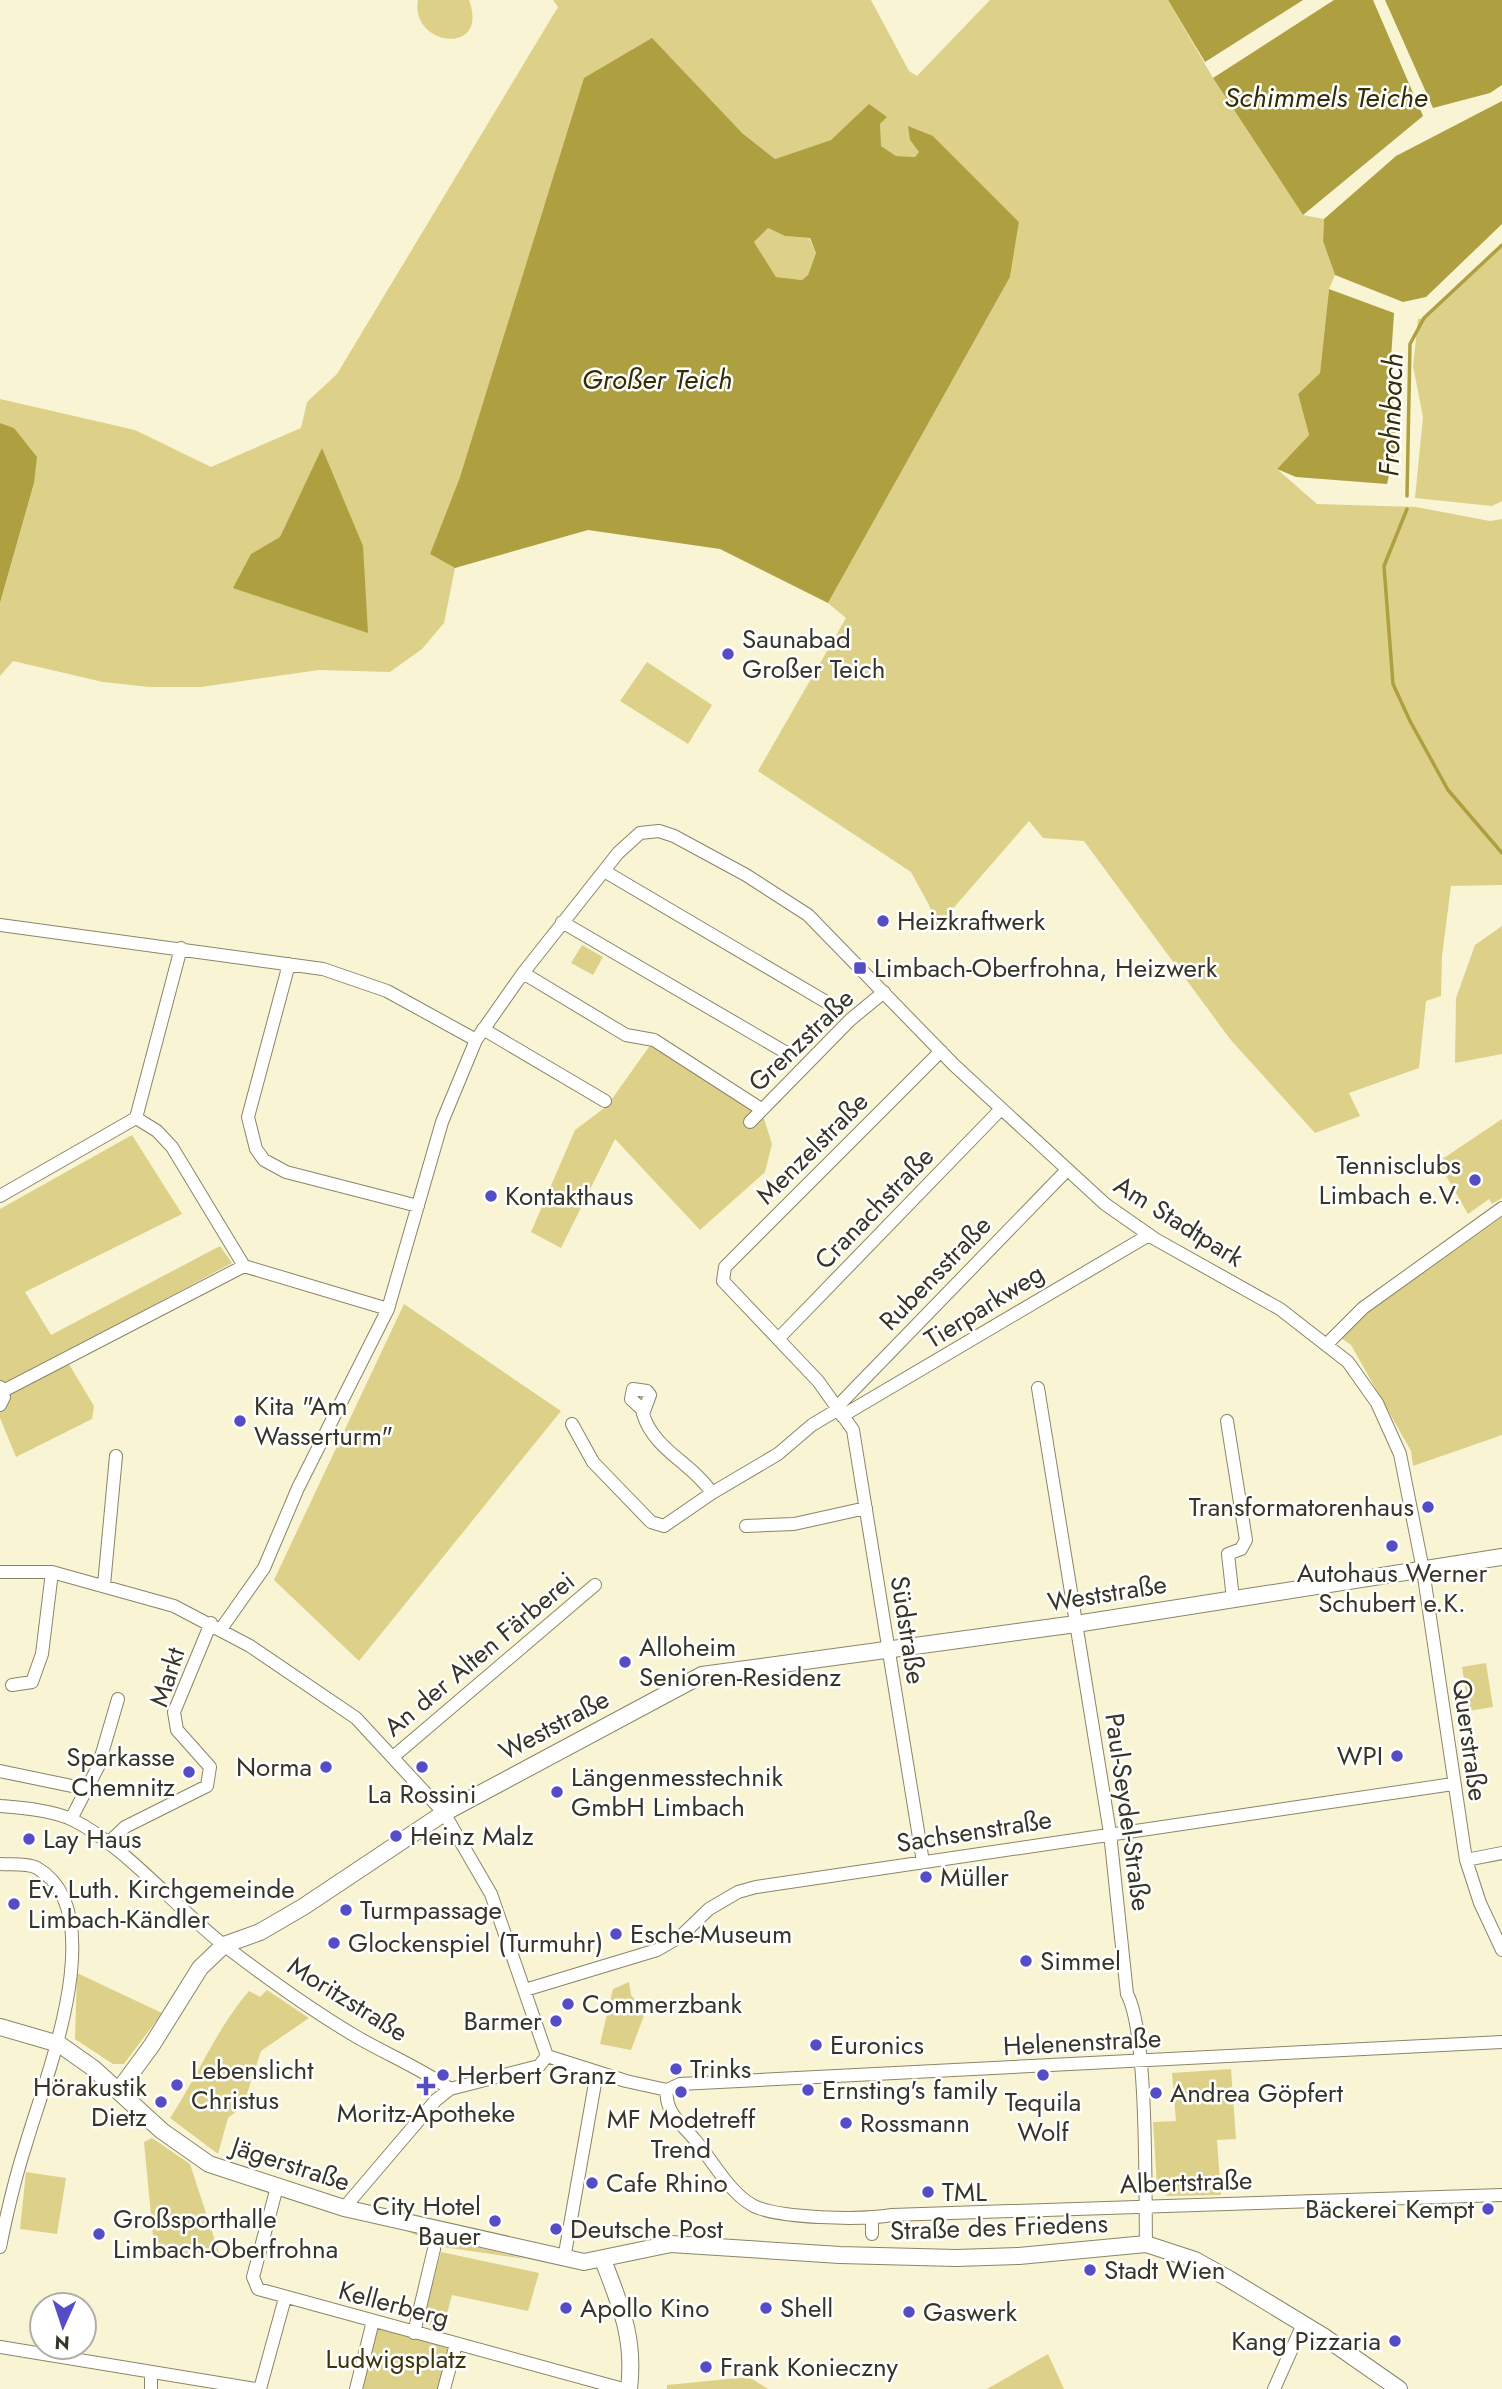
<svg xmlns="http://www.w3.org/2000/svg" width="1502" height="2389" font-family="Jost,sans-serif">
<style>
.green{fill:#ddd189;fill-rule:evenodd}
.water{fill:#ae9f41;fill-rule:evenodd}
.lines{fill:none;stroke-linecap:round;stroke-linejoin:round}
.stream{stroke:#ae9f41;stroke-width:3.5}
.street-casing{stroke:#898568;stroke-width:14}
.secondary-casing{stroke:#898568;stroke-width:18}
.street{stroke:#fff;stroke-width:12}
.secondary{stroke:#fff;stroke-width:16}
.poi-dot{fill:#544dc5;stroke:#fff;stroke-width:2.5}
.labels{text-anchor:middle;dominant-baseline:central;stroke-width:5;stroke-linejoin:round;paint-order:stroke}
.poi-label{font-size:26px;fill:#363528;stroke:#fff;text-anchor:start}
.street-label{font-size:26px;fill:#363528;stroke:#fff}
.park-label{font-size:26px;fill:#3c350c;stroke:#fff}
.water-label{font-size:28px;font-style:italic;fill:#332d03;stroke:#fff}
</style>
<rect width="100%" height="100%" fill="#f9f4d4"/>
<path class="green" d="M418,0H469C490,58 409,45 418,0Z
M553,0H871L909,71L917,76L990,0H1168L1213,78L1303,215L1324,219L1323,241L1335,275L1329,289L1320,373L1298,394L1309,435L1277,469L1317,504L1416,507L1490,521L1502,519V885L1451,886L1442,956L1441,996L1426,1001L1419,1068L1349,1093L1360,1116L1315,1133L1230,1039L1084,841L1043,838L1029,821L937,927L929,905L911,872L758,771L846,618L828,603L1010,277L1019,222L933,136L910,140L919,152L916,157L896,156L880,146V124L887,117L869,105L831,140L775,159L742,133L460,477L430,554L455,568L444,623L422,649L390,672L319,670L201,687H149L103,682L13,661L0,676V603L34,483L14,428L0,423V399L135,430L211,467L301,428L307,402L337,374L558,7ZM322,449L367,632L251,554L280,538Z
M768,228L785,236L809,238L816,253L808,275L802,280L776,277L754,242Z
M1502,245V501L1492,506L1415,498L1423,417L1413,366L1418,319L1424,318Z
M647,662L712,705L688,744L620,701Z
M1502,926V1054L1455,1063L1456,998L1475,945Z
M582,945L603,957L593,975L571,963Z
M651,1044L761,1109L772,1144L765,1172L700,1230L615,1139L561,1248L531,1232L575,1130L607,1106Z
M1502,1119V1198L1492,1204L1489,1199L1468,1214L1438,1162Z
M132,1135L182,1214L25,1292L51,1335L220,1246L232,1263L63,1354L94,1406L92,1419L16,1457L0,1418V1209Z
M1502,1215V1435L1413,1466L1411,1451L1351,1345L1341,1338L1368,1312Z
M404,1304L561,1411L359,1661L274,1580Z
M1486,1663L1493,1707L1469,1711L1462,1667Z
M77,1973L162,2013L124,2064H113L75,2039Z
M629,1982L631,1995L645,2013L631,2050L600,2044L613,1989Z
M267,1990L309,2018L261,2051L243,2106L228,2118L218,2154L170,2118C198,2076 216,2029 249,1991L260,1997Z
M1231,2069L1236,2139L1217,2140L1221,2195L1167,2196L1157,2186L1153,2122L1176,2121L1172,2073Z
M152,2138L190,2164L219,2253L155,2257L144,2142Z
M26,2172L66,2178L57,2234L20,2229Z
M400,2228L526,2259L443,2247Z
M441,2252L539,2273L528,2311L452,2295L443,2329L422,2323Z
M373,2321L456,2344L444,2389H356Z
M1048,2354L1064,2389H987Z
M749,2377L768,2389H667V2385Z"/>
<path class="water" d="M1168,0H1303L1205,62Z
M1334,0H1373L1423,116L1303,215L1213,78Z
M1385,0H1502V85L1490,93L1433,108Z
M652,38L742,133L775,159L831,140L869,104L887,117L880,124L881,146L896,156L915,157L919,152L910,140L908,126L933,136L1019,222L1010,277L828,603L720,549L588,530L455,568L430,554L460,477L584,78ZM768,228L785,236L810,238L816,253L808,275L802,280L776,277L754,242Z
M1502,101V224L1426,297L1403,302L1335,275L1323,241L1324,219L1396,156Z
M1329,289L1394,313L1390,374L1397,441L1387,484L1296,477L1277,469L1309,435L1298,394L1320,373Z
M0,423L14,428L37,457L34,483L0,603Z
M322,448L363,546L368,633L233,588L251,554L280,537Z"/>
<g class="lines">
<path class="stream" d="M1407,496L1410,344L1424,318L1502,245
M1407,509L1384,566L1393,684L1410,721L1448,790L1502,853"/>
<g class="street-casing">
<path id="street" d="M604,871L828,1003
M562,922L785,1052
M0,925L323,969L387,991L476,1040
M289,964L248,1117L256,1149L264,1160L286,1172L418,1206
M523,973L626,1035L654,1040L761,1109
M483,1029L605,1101
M136,1118L157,1131L172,1147L244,1266L388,1309
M750,1122L850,1020L884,992
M0,1196L136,1118L181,948
M778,1339L1001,1109
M1326,1345L1363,1308L1502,1208
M0,1387L4,1397L0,1405
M1038,1388L1110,1833L1127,1994C1148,2031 1145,2193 1146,2244
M3,1391L244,1266
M836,1408L1067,1170
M644,1411L631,1399L633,1389L647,1391L650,1395L643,1414C654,1450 692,1463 712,1493L778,1454L812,1425L837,1410
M842,1416L1149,1235
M1227,1421L1246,1540L1241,1549L1228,1554L1233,1599
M572,1424L593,1462L651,1522L664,1526L712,1493
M746,1526L794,1524L866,1508
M0,1572H52L174,1606L250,1646L356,1718L444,1813L491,1894L547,2056
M104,1585L116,1456
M221,1629L264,1568L298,1488L388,1309L442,1122L476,1040L523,973L618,853L640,833L659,831L674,836L746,875L808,915L954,1065L1105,1204L1155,1239L1280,1309L1348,1362L1377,1403L1400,1454L1423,1570L1466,1860L1480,1903L1502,1950
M12,1685L32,1682L42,1654L52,1572
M393,1757L595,1585
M0,1771L86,1789
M0,1806C23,1808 52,1810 73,1820C124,1845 178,1910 225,1946C267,1978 311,2010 357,2037C388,2055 420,2068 450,2089
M71,1819L98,1767L118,1699
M108,1843L125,1827L207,1786L210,1767L177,1730L174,1712L211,1623
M1466,1860L1502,1853
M923,1862L853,1430L818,1381L723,1281L725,1267L941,1051
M0,1864C10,1865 28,1863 37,1868C114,1912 44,2081 26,2144C15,2178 7,2212 0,2247
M525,1990L657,1950L681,1936L709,1909L738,1892L756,1887L1453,1784
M547,2056L626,2081L667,2090
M667,2090C664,2112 683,2125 695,2140C713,2161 728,2191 752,2205C777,2219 863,2220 892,2215L1502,2195
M667,2090L680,2084L1502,2042
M277,2187L253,2277L258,2289L623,2389
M344,2208L436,2100L450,2089L539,2066L547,2056
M872,2218V2234
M564,2259L597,2072
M414,2333L434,2249
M0,2347L256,2389
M151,2372V2389
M260,2389L285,2298
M356,2389L373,2321
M444,2389L456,2344
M1274,2389L1303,2324"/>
</g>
<g class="secondary-casing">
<path id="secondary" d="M0,2027L59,2044L93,2068L162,2131L209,2164L344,2208L584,2262L671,2244L840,2255L956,2258L1019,2256L1146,2244L1195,2260L1229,2279L1323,2336L1399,2389
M119,2090L152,2045L200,1968L224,1945L260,1932L303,1907L444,1813L702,1675L1076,1624L1502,1557
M603,2260C621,2307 635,2338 629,2389"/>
</g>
<use href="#street" class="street"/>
<use href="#secondary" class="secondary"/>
</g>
<g class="poi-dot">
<circle cx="728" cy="654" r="7"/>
<circle cx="883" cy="921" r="7"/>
<rect x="853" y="961" width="14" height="14" rx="3.5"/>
<circle cx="1475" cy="1180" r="7"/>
<circle cx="491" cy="1196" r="7"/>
<circle cx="240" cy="1421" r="7"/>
<circle cx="1428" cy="1507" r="7"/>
<circle cx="1392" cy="1546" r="7"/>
<circle cx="625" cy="1662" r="7"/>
<circle cx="1397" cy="1756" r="7"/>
<circle cx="326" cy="1767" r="7"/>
<circle cx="422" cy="1767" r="7"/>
<circle cx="189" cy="1772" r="7"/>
<circle cx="557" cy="1792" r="7"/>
<circle cx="396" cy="1836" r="7"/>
<circle cx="29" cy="1839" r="7"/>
<circle cx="926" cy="1877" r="7"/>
<circle cx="14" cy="1904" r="7"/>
<circle cx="346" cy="1910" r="7"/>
<circle cx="616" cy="1934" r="7"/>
<circle cx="334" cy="1943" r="7"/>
<circle cx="1026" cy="1961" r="7"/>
<circle cx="568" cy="2004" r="7"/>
<circle cx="556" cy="2021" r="7"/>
<circle cx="816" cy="2045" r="7"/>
<circle cx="676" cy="2069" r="7"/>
<circle cx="443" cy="2075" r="7"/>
<circle cx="1043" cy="2075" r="7"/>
<circle cx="177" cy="2085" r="7"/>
<path d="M422.5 2075.5h7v7h7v7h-7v7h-7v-7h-7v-7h7z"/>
<circle cx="808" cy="2090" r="7"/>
<circle cx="681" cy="2092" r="7"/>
<circle cx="1156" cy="2093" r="7"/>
<circle cx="161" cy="2102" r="7"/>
<circle cx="846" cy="2123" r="7"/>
<circle cx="592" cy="2183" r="7"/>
<circle cx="928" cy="2192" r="7"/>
<circle cx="1488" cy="2209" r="7"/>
<circle cx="495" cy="2221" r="7"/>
<circle cx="556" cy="2229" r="7"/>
<circle cx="99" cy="2234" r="7"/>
<circle cx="1090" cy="2270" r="7"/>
<circle cx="566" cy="2308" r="7"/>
<circle cx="766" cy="2308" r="7"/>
<circle cx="909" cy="2312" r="7"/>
<circle cx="1395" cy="2341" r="7"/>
<circle cx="706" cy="2367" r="7"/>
</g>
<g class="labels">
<g class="poi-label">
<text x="742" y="639">Saunabad<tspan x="742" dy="30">Großer Teich</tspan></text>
<text x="897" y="921">Heizkraftwerk</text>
<text x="874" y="968">Limbach-Oberfrohna, Heizwerk</text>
<text x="1461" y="1165" text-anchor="end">Tennisclubs<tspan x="1461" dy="30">Limbach e.V.</tspan></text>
<text x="505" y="1196">Kontakthaus</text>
<text x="254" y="1406">Kita "Am<tspan x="254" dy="30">Wasserturm"</tspan></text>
<text x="1414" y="1507" text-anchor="end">Transformatorenhaus</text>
<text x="1392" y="1573" text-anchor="middle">Autohaus Werner<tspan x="1392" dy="30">Schubert e.K.</tspan></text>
<text x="639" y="1647">Alloheim<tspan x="639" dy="30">Senioren-Residenz</tspan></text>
<text x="1383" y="1756" text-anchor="end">WPI</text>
<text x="175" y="1757" text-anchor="end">Sparkasse<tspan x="175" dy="30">Chemnitz</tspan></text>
<text x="312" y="1767" text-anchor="end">Norma</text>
<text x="571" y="1777">Längenmesstechnik<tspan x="571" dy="30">GmbH Limbach</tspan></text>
<text x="422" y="1794" text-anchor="middle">La Rossini</text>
<text x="410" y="1836">Heinz Malz</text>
<text x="43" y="1839">Lay Haus</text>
<text x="940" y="1877">Müller</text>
<text x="28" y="1889">Ev. Luth. Kirchgemeinde<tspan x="28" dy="30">Limbach-Kändler</tspan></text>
<text x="360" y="1910">Turmpassage</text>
<text x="630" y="1934">Esche-Museum</text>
<text x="348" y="1943">Glockenspiel (Turmuhr)</text>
<text x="1040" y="1961">Simmel</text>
<text x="582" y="2004">Commerzbank</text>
<text x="542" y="2021" text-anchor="end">Barmer</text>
<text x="830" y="2045">Euronics</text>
<text x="690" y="2069">Trinks</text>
<text x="191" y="2070">Lebenslicht<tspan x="191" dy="30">Christus</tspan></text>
<text x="457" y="2075">Herbert Granz</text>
<text x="147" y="2087" text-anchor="end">Hörakustik<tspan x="147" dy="30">Dietz</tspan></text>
<text x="822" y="2090">Ernsting's family</text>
<text x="1170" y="2093">Andrea Göpfert</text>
<text x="1043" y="2102" text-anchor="middle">Tequila<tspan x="1043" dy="30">Wolf</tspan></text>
<text x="426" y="2113" text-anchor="middle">Moritz-Apotheke</text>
<text x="681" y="2119" text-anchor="middle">MF Modetreff<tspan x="681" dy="30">Trend</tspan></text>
<text x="860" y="2123">Rossmann</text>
<text x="606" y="2183">Cafe Rhino</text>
<text x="942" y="2192">TML</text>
<text x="481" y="2206" text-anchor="end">City Hotel<tspan x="481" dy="30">Bauer</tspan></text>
<text x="1474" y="2209" text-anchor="end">Bäckerei Kempt</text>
<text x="113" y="2219">Großsporthalle<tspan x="113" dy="30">Limbach-Oberfrohna</tspan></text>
<text x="570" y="2229">Deutsche Post</text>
<text x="1104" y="2270">Stadt Wien</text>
<text x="580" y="2308">Apollo Kino</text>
<text x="780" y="2308">Shell</text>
<text x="923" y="2312">Gaswerk</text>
<text x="1381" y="2341" text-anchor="end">Kang Pizzaria</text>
<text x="720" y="2367">Frank Konieczny</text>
</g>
<g class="street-label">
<text transform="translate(801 1040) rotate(-44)">Grenzstraße</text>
<text transform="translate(812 1148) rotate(-45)">Menzelstraße</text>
<text transform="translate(874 1208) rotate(-46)">Cranachstraße</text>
<text transform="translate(1179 1221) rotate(32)">Am Stadtpark</text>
<text transform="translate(935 1273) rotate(-46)">Rubensstraße</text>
<text transform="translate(984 1306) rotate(-32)">Tierparkweg</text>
<text transform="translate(1107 1593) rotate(-9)">Weststraße</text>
<text transform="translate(908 1630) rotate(81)">Südstraße</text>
<text transform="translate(479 1654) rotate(-40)">An der Alten Färberei</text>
<text transform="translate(167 1677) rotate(-72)">Markt</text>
<text transform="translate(554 1725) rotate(-28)">Weststraße</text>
<text transform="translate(1470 1740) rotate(82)">Querstraße</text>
<text transform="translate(1128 1812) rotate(82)">Paul-Seydel-Straße</text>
<text transform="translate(974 1831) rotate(-9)">Sachsenstraße</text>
<text transform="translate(348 1999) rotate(32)">Moritzstraße</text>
<text transform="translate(1082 2042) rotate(-3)">Helenenstraße</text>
<text transform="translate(291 2164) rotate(18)">Jägerstraße</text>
<text transform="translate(1186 2182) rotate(-2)">Albertstraße</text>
<text transform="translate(999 2227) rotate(-2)">Straße des Friedens</text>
<text transform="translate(394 2304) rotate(15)">Kellerberg</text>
</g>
<g class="park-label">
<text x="396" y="2359">Ludwigsplatz</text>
</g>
<g class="water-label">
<text x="1326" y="97">Schimmels Teiche</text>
<text x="657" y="379">Großer Teich</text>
<text transform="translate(1391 415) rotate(-88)">Frohnbach</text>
</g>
</g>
<g transform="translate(63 2326) rotate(183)"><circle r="33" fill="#ffffff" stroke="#afaea9" stroke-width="2"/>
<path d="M0-5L12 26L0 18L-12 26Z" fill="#544dc5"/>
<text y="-10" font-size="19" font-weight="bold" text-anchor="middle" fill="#363528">N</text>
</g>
</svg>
